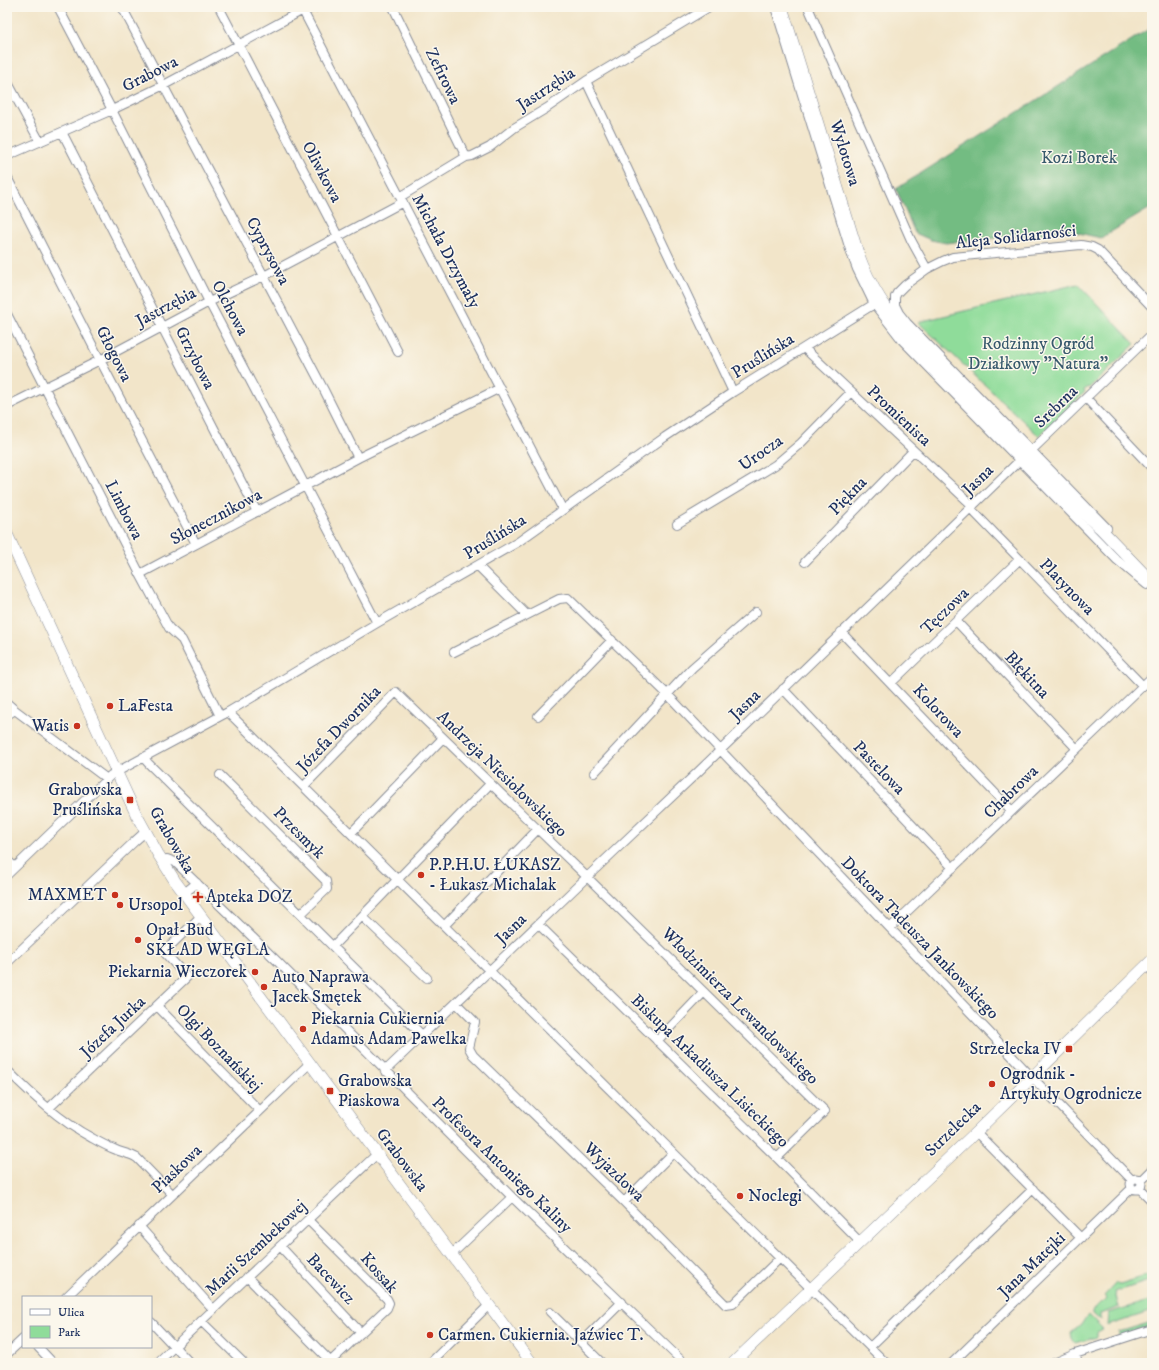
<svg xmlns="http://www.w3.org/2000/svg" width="1159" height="1370" font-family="'IM FELL DW Pica',serif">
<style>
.green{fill:#8fdc9a;stroke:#55867c}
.forest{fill:#73bc82;stroke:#477670}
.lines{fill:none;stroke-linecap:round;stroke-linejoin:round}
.street-casing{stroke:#868a94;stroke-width:10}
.secondary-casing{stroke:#868a94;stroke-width:12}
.street{stroke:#fff;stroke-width:8}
.secondary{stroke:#fff;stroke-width:11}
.poi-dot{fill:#c8321e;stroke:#fbf7ec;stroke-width:1.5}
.labels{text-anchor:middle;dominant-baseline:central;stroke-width:3;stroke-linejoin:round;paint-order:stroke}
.street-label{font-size:17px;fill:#1b2f5e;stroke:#fbf7ec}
.park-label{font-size:17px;fill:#385a6d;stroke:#fbf7ec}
.poi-label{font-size:17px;fill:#1b2f5e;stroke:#fbf7ec;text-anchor:start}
</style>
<rect width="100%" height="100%" fill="#fbf7ec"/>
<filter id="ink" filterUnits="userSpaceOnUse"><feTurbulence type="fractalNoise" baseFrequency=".025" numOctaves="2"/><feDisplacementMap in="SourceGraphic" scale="8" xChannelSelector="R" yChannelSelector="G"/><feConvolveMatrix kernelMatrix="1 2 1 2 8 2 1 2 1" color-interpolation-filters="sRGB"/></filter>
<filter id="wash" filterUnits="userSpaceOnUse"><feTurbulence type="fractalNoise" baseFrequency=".012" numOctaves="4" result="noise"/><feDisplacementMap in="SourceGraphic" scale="16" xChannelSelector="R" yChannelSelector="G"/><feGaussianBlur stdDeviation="0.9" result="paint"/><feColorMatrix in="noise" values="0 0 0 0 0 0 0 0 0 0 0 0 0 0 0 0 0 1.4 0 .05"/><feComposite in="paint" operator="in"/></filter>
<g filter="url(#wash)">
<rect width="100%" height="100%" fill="#f2e5c9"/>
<path class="green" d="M1078,284L1135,344L1089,388L1088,387L1084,390L1085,392L1039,436L918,322Z
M1152,1274V1280L1115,1292L1119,1307L1100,1314V1320L1093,1314V1311L1106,1298L1104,1296L1116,1283L1120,1284Z
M1152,1300V1311L1107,1326L1108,1313Z
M1089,1315L1103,1329L1097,1332V1337L1075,1343L1072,1338L1071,1333L1081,1325L1086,1317Z
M1152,1322V1325L1119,1336V1332Z"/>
<path class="forest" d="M1152,27V207L1101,238L1070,231L946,243L931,240L915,233L896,189Z"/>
</g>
<g filter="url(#ink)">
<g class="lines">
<g class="street-casing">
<path id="street" d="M58,7L112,110L209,302L377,623
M122,7L324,390L358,458L140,574
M219,7L398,352
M301,7L563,510
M393,7L466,157
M775,7L851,253L857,269L874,304L902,340L1117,560L1147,585
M808,7L911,240L927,269
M7,81L40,142
M586,81L733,392
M62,132L257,512
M7,156L112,110L164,85L303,10L317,7
M7,177L100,360L196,544
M400,197L466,157L472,156L490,147L514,128L547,108L586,81L709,7
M7,314L140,574L169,628L182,640L220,716
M804,348L973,506
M1086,398L1152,468
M7,406L100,360L209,302L264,276L403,202
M1032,450L1152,334
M358,458L500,388
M970,508L1143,686
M677,524L775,465L801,443L851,392
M1107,528L907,323L899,313L895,305V297L897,293L905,285L927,269L943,261L953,257L1081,245L1092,247L1098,250L1152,307
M805,562L913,451
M478,566L526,614
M956,621L1077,749
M841,632L1012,811
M454,652L559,599L568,598L668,695L1028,1073L1132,1180
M891,683L1019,560
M783,689L953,868
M7,703L15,710
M228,712L886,1363
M7,715L15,710L107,779
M538,716L612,640
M143,757L148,763L422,1035
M594,773L692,668L756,612
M220,775L326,881L327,889L301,914
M304,786L396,692L587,877L825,1111L777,1158
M351,833L443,738
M7,860L15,867
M162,861L167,859L175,862L277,961L512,1197L684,1363
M7,875L111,775L228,712L377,623L518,542L665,437L733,392L874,304
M183,894L197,883
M362,916L427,978
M538,924L777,1158L860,1242
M445,925L538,829
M890,928L1152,677
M333,946L490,784
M7,963L135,841L145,832
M1146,965L1152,971
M456,1003L475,1022L469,1048L473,1055L624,1202L726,1305L733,1304L780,1258
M157,1006L259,1110
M657,1041L704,992
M7,1070C32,1095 60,1121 92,1138C99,1142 106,1146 114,1149C122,1153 129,1153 137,1158L172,1194
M385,1071L587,877L699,771L1020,460
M49,1108L187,977L164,952L200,917
M976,1132L1081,1238
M1130.5 1184a5.5 5.5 0 1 1 11 0a5.5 5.5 0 1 1-11 0Z
M1141,1181L1152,1170
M1139,1188L1152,1201
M624,1202L673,1153
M308,1220L387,1299L389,1303L387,1308L329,1363
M139,1226L213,1309
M280,1246L361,1333
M451,1255L512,1197
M247,1277L332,1363
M66,1297L309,1064
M550,1312L602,1363
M201,1321L244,1363
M151,1322L190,1363
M582,1342L622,1302
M38,1347L53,1363
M870,1347L1033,1189
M7,1354L23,1339
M1075,1354L1078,1363
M157,1363L377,1154
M430,1363L489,1305
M952,1363L1132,1188
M1054,1363L1075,1354L1152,1329"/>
</g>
<g class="secondary-casing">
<path id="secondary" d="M782,7L858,253C870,286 888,314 912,339L1074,505L1101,529L1152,582
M7,534L136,814L158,854L175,881L532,1363
M733,1363L976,1132L1152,960"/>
</g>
<use href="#street" class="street"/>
<use href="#secondary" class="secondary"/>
</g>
</g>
<g class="poi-dot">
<circle cx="110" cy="706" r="4"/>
<circle cx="77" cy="726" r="4"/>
<rect x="126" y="796" width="8" height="8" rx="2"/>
<circle cx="421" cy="875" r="4"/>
<circle cx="115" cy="895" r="4"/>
<path d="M196 891h4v4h4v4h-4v4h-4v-4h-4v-4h4z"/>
<circle cx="120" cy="905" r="4"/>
<circle cx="138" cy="940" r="4"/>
<circle cx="255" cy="972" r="4"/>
<circle cx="264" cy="987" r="4"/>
<circle cx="303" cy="1029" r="4"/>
<rect x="1065" y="1045" width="8" height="8" rx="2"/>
<circle cx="992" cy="1084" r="4"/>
<rect x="326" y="1087" width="8" height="8" rx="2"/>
<circle cx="740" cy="1196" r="4"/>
<circle cx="430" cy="1335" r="4"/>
</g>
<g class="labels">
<g class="street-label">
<text transform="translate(150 74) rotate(-27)">Grabowa</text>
<text transform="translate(443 76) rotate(64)">Zefirowa</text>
<text transform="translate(546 89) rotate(-33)">Jastrzębia</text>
<text transform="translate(845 153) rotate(73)">Wylotowa</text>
<text transform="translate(322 172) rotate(62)">Oliwkowa</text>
<text transform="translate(1016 237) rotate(-6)">Aleja Solidarności</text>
<text transform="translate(268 251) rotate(62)">Cyprysowa</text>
<text transform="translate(446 251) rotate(62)">Michała Drzymały</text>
<text transform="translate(166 307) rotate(-28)">Jastrzębia</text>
<text transform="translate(230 308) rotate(62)">Olchowa</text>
<text transform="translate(114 354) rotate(63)">Głogowa</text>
<text transform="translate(763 356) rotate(-32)">Pruślińska</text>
<text transform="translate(195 358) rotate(63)">Grzybowa</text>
<text transform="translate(1056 407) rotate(-44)">Srebrna</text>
<text transform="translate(899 416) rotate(43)">Promienista</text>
<text transform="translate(761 453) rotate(-35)">Urocza</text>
<text transform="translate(978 480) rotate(-44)">Jasna</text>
<text transform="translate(848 496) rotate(-46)">Piękna</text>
<text transform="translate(124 510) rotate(63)">Limbowa</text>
<text transform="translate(216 517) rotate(-28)">Słonecznikowa</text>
<text transform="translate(495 537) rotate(-32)">Pruślińska</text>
<text transform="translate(1067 587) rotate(46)">Platynowa</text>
<text transform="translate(945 611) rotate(-44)">Tęczowa</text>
<text transform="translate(1027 675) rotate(47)">Błękitna</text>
<text transform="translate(745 705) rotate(-44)">Jasna</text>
<text transform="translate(938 711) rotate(47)">Kolorowa</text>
<text transform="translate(339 729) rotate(-46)">Józefa Dwornika</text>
<text transform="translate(879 768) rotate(46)">Pastelowa</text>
<text transform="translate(502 774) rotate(44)">Andrzeja Niesiołowskiego</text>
<text transform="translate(1011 792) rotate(-44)">Chabrowa</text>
<text transform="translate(299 833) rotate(45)">Przesmyk</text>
<text transform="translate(172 840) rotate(60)">Grabowska</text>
<text transform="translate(511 929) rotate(-44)">Jasna</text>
<text transform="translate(920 938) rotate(46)">Doktora Tadeusza Jankowskiego</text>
<text transform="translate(740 1006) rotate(45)">Włodzimierza Lewandowskiego</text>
<text transform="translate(113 1027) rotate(-43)">Józefa Jurka</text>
<text transform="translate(219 1048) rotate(46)">Olgi Boznańskiej</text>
<text transform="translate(710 1071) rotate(44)">Biskupa Arkadiusza Lisieckiego</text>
<text transform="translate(953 1129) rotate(-44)">Strzelecka</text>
<text transform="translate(402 1160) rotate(53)">Grabowska</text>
<text transform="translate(502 1165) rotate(44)">Profesora Antoniego Kaliny</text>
<text transform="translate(177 1169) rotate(-44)">Piaskowa</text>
<text transform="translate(614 1172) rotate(44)">Wyjazdowa</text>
<text transform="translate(256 1248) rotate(-43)">Marii Szembekowej</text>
<text transform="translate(1032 1265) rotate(-44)">Jana Matejki</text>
<text transform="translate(379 1273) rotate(49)">Kossak</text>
<text transform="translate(331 1279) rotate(47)">Bacewicz</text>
</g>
<g class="park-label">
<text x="1079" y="158">Kozi Borek</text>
<text x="1038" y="344">Rodzinny Ogród<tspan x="1038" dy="20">Działkowy "Natura"</tspan></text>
</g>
<g class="poi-label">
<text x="118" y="706">LaFesta</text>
<text x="69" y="726" text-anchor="end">Watis</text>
<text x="122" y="790" text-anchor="end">Grabowska<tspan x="122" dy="20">Pruślińska</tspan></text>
<text x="429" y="865">P.P.H.U. ŁUKASZ<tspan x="429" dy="20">- Łukasz Michalak</tspan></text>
<text x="107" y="895" text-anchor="end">MAXMET</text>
<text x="206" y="897">Apteka DOZ</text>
<text x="128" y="905">Ursopol</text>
<text x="146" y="930">Opał-Bud<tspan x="146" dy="20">SKŁAD WĘGLA</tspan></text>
<text x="247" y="972" text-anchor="end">Piekarnia Wieczorek</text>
<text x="272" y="977">Auto Naprawa<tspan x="272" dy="20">Jacek Smętek</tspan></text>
<text x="311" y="1019">Piekarnia Cukiernia<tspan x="311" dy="20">Adamus Adam Pawelka</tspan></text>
<text x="1061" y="1049" text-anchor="end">Strzelecka IV</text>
<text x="1000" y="1074">Ogrodnik -<tspan x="1000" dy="20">Artykuły Ogrodnicze</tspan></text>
<text x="338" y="1081">Grabowska<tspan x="338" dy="20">Piaskowa</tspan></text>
<text x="748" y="1196">Noclegi</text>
<text x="438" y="1335">Carmen. Cukiernia. Jaźwiec T.</text>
</g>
</g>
<rect width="1159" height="1370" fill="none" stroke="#fbf7ec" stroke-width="24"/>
<rect x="22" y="1296" width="130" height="52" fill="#fbf7ec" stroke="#a1a7b3"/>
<rect x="30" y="1309" width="20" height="6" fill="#ffffff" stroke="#a1a7b3"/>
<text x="58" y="1316" font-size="12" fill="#1b2f5e">Ulica</text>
<rect x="30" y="1326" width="20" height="12" fill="#8fdc9a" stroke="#a1a7b3"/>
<text x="58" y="1336" font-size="12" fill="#1b2f5e">Park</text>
</svg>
